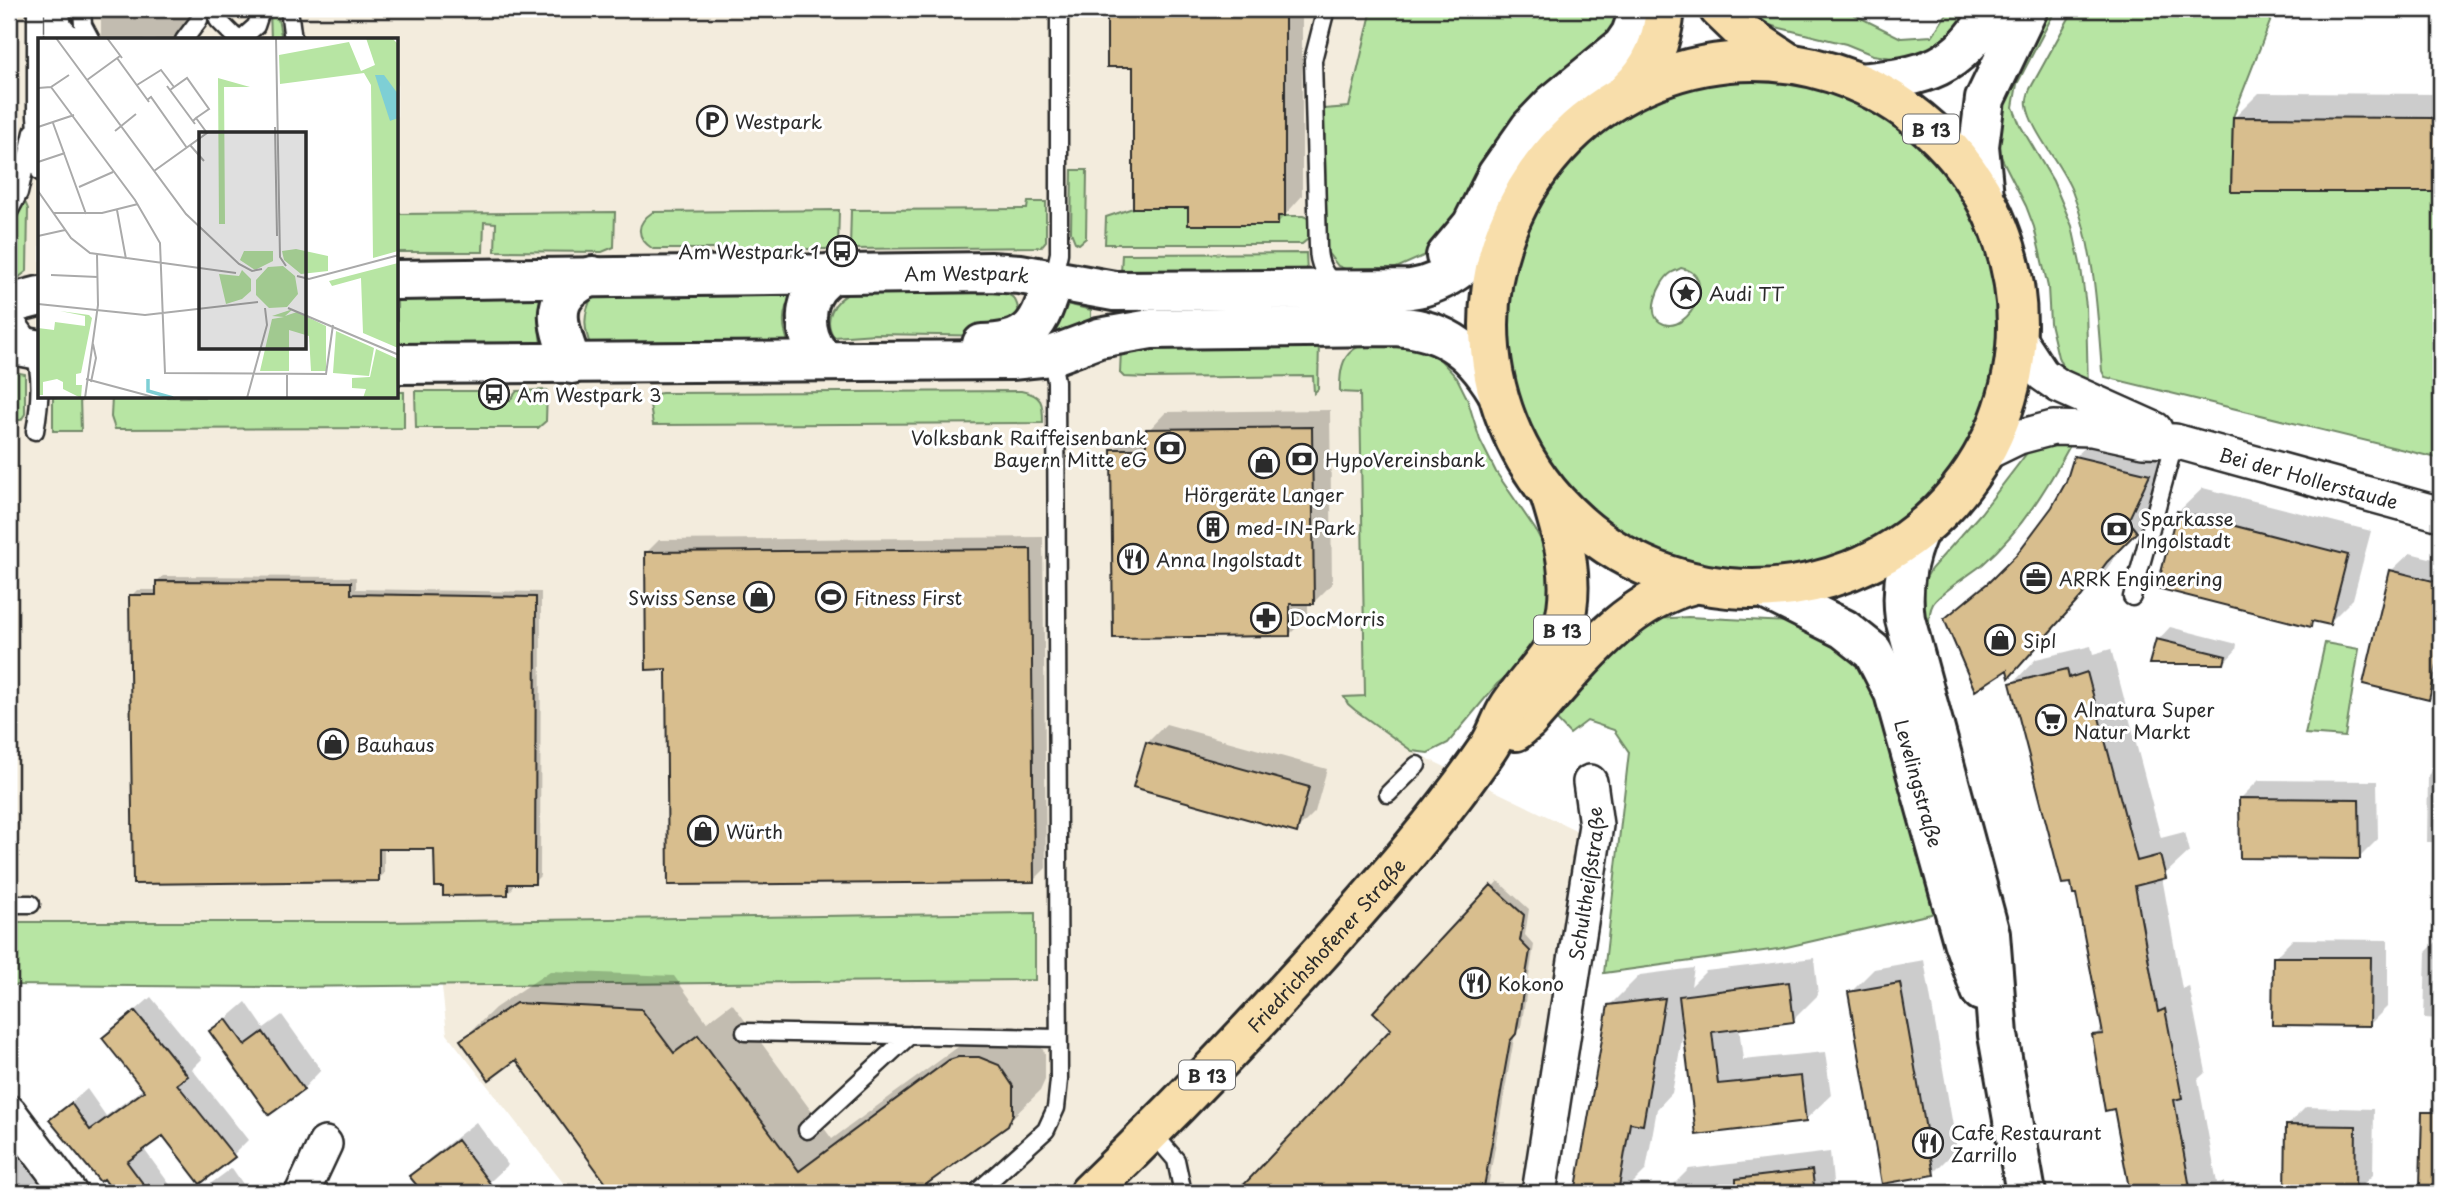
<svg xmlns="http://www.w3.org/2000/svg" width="2450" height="1202" font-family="'Playpen Sans',sans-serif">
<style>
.built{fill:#f3ecdd;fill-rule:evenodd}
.green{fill:#b7e5a3;stroke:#718867;stroke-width:2;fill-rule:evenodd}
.shadow{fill:#0003}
.building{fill:#d8be8e;stroke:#2b2b2b;stroke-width:2}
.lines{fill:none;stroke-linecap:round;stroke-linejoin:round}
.service-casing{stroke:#2b2b2b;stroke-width:21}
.minor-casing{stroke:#2b2b2b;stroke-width:38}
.tertiary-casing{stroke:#2b2b2b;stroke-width:44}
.secondary-casing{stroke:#2b2b2b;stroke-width:44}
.primary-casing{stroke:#2b2b2b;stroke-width:44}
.service{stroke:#fff;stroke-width:16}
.minor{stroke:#fff;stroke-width:33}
.tertiary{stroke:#fff;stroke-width:38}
.secondary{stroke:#fff;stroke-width:38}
.primary{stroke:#f8deab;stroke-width:38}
.labels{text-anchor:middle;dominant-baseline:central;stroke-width:6;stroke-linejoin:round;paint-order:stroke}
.shield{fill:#fff;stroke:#6b6b6b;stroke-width:2}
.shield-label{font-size:18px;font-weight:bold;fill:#2b2b2b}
.poi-label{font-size:19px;fill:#2b2b2b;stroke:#fff;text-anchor:start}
.street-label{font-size:19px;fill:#2b2b2b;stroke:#fff}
.inset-river{fill:none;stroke:#7ecfd5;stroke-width:3.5}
.inset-road{fill:none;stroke:#aaa;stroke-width:2}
.view{fill:#2b2b2b;fill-opacity:0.15;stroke:#2b2b2b;stroke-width:3.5}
.inset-edge{fill:none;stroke:#2b2b2b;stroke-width:3.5}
</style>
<rect width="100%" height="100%" fill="#fff"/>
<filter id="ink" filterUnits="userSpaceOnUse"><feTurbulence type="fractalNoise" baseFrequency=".0143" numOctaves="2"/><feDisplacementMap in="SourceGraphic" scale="14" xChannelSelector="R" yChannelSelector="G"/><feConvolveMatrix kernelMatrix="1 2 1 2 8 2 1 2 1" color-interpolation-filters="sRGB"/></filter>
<g filter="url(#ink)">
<path class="built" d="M9,9H1372L1349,107L1360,358L1365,697L1344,698L1355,710L1412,751L1584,834L1522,1193H571L447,1034L435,922L9,927ZM40,40H397V397H40Z"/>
<path class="green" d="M270,9H275L277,13L282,40H271Z
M1372,9H1626L1624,16L1477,186L1428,254L1394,269L1352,272L1338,266L1327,252L1324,109L1349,107Z
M1740,9H1823L1853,14L1901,38L1932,36L1950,9H1976L1937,49L1899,59L1873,55L1846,44L1776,27L1763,23Z
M2036,9H2056L2017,84L2013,107L2020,125L2053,181L2072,226L2081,268L2086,306L2088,390L2064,370L2058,357L2050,323L2048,287L2034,227L2026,206L1995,145L1998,91Z
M2074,9H2275L2233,117L2231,192H2441V459L2105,377L2102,371C2097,309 2095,249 2072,191C2062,165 2030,130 2027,105C2026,100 2028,94 2030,89Z
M15,31L14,127L9,186V32Z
M1753,77C1776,79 1800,81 1823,87C1917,114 1995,205 2000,304C2005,391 1971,477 1897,528C1846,563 1789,578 1727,573C1672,568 1620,542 1581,504C1468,393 1486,203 1619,117C1660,90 1705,81 1753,77ZM1681,268C1719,274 1690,333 1664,324C1643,317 1659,281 1671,273C1674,271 1678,270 1681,268Z
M1072,170H1087L1086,238L1079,244L1075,242L1071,232Z
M1028,202H1046V241L1041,247L850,249L851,210L1027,209Z
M26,204L28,209L27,271L18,278H9V232L22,205Z
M1133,208H1188V225H1277L1278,216H1303L1308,218V239L1302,244H1105L1106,217Z
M839,210L838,249H653C635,237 636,223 653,212Z
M615,212L614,247L602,252L495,251L496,223L484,222L483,252H397V214Z
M1306,253L1307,273H1121L1122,254Z
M397,290L543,296L538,318L541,344L397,348Z
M852,292H999C1014,295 1017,299 1019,314L999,336L875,334L834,337C822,319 834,300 852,292Z
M792,294C781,313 782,327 790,347L592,350C584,330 582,315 593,295Z
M1059,302L1091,310V331L1032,345Z
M1394,340L1435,354L1457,378L1467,398L1480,440L1496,472L1535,529L1549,555L1550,617L1525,661L1497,684L1448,743L1428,753L1412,751L1355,710L1348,704L1344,697L1365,696L1360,393L1340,392C1339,348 1354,344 1394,340Z
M1319,341L1318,389L1314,393L1313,376L1147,378L1124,377L1120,373L1121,349Z
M9,371L25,374V414L21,420H17V403H9Z
M547,390L546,421L538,428H416L415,391H486L487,400H510L517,391Z
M1021,391C1043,395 1043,403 1043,423L653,425L650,405L656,394L662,393Z
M397,392H404V428L115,429L111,417L112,397H397Z
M53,397H80L81,431H53Z
M2074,438C2050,483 2022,530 1983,564C1971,574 1939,593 1933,604C1929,611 1929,618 1929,625L1925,629L1924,581L1931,569L1981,513L2027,453L2041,444Z
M1688,617L1790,622L1863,657L1942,899L1931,914L1778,949L1604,973L1629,752L1614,730L1587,721L1570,734L1553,716L1623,639L1655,619Z
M2325,643L2359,649L2345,737L2305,734Z
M1035,913V980L277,987L9,985V922H384Z"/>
<path class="shadow" d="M101,9H194L196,39L221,40H101Z
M1109,9H1302V196L1277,224L1189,207L1135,65H1109Z
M2277,9H2441V15L2274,14Z
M2259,93L2441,94V190H2233L2234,118Z
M1330,410L1332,584L1314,602H1308V616L1290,634L1113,450L1131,432L1148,431L1166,412Z
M2100,433L2173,450L2151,496L2160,507L2131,536L2105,571L2010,675L2008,667L1946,619L1971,595L2014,559L2053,508L2067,483L2075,457Z
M2203,488L2371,531L2353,599L2329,623L2316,620L2310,625L2178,512Z
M1043,537L1046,868L1033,881L668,668L647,552L659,540Z
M2410,553L2441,561V685L2428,698L2391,571Z
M163,576L356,577V589L541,592L540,876L534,882H513V888L508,893L436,847H384V874L378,879L131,596L137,590H157V581Z
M2170,627L2237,644L2236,650L2224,663L2158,640Z
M2091,646L2093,654L2111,649L2161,838L2184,832L2189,852L2162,877L2182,989L2189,986L2206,1072L2198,1079L2217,1183L2224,1182L2226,1193H2131L2116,1107L2094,1036L2103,1027L2077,892L2012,684L2036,659Z
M9,685L11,874L9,877Z
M1166,724L1327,769L1315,812L1296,831L1147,743Z
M2441,763V842H2427L2428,775Z
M2259,780L2377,781L2378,839L2360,857L2241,798Z
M1498,881L1529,909L1525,935L1534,945L1521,1027L1515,1033L1487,1193H1240L1393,1028L1375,1011Z
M2441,937V1019L2424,1018L2426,952Z
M2293,939L2388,940V1006L2370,1024L2275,957Z
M1814,958L1818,995L1793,1020L1739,1027L1743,1060L1825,1052L1831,1095L1805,1120L1698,1133L1684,1028L1672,1093L1657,1109L1646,1170L1623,1193H1577L1609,1006L1640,975L1694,968L1691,986L1706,971Z
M1924,960L1957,1149L1933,1173L1850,993L1874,969Z
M550,971L674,976L707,1022L732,1003L832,1139L984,1028L992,1025H1012L1032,1033L1045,1053V1080L1040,1091L1006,1124L911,1193H615L516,1058L462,1040L495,1008Z
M151,997L202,1059L192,1069L248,1140L233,1155L163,1134L143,1148L176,1193H116L104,1177L51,1120L87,1089L106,1116L144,1088L104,1038Z
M246,1002L264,1028L282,1015L321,1070L303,1089L212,1031Z
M2441,1102V1185H2422L2424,1119Z
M2306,1107L2374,1109L2373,1175L2354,1193L2286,1191L2288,1125Z
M476,1122L508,1165L478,1193H425L412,1176L430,1158Z
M12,1142L49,1193H9V1144Z
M1830,1152L1834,1191L1832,1193H1672L1671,1187L1689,1169Z
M232,1168L245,1187L238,1193H198Z"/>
<path class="building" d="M1107,9H1285V216H1278V225H1188V208H1133V67H1107Z
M2233,117L2435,118L2436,138H2441V192H2231Z
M1312,427L1314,604H1290V636L1113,638L1111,449H1146V429Z
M2074,456L2150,474L2128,521L2137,532L2107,562L2081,597L2009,678L2007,670L1975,691L1944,619L1989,582L2016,555L2052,507L2066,482Z
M2177,511L2348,555L2330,625L2312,621L2311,627L2157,588Z
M1031,549L1034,882L668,885L666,669L646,670L645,552Z
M2390,570L2441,583V648L2429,700L2363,684Z
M156,581L351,582V594L536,597L535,884H508V895L443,896V887H435L434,849H379V881L133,884L129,595H156Z
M2156,639L2226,656L2224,664H2149Z
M2067,669L2069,678L2087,672L2137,861L2160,855L2166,878L2135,886L2158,1012L2165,1009L2182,1098L2174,1100L2191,1193H2130L2114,1109L2105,1111L2092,1035L2103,1034L2076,894H2073L2071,883L2062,884L2010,683Z
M1146,742L1309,787L1297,833L1133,787Z
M2239,798L2359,799L2360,859L2240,858Z
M1491,885L1524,915L1520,941L1530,951L1516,1034L1510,1041L1483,1193H1236L1391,1029L1373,1012Z
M2273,957H2371L2370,1026L2272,1025Z
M1789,982L1794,1022L1712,1032L1718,1084L1801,1076L1806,1122L1696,1135L1679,996Z
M1900,983L1934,1175L1882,1184L1848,992Z
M1665,998L1643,1125L1630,1123L1618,1193H1575L1608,1005Z
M516,1003L641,1009L674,1053L698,1035L799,1171L949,1060L958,1057H979L999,1065L1013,1086V1114L1008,1126L914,1193H613L516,1060L489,1080L460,1040Z
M135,1011L188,1076L177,1084L235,1157L200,1184L163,1136L127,1162L150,1193H114L104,1179L100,1182L49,1120L71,1103L90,1130L144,1091L102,1038Z
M226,1019L245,1045L263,1032L304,1090L269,1115L209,1031Z
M2422,1112H2441V1187H2420Z
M2286,1125L2356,1126L2355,1193H2285Z
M457,1140L491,1185L480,1193H423L409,1176Z
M1812,1170L1815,1193H1736V1179Z"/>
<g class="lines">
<g class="service-casing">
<path id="service" d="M36,9V116L40,172
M60,9L63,26L77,40
M82,9L83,25L91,40
M289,9L293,40
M1326,9L1313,60L1318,247C1318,263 1324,276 1337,285
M218,20L238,40
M53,40V11
M184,40L199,20
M240,40L256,26L260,14
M9,212L19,193L33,132
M1053,280L1059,253V9
M9,314C44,345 43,388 35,431
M2132,597L2175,441
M1388,794L1417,765
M9,904H31
M745,1032L1057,1038
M807,1130L910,1035
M1151,1131L1176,1160L1183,1193
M976,1193L1046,1130L1056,1108L1059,1080L1056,381L1051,356"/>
</g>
<g class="minor-casing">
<g id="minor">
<path d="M2017,336L2042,374L2059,386L2155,429"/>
<path id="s1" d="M1984,454L2019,437L2053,428L2092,429L2143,440L2175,441L2441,514"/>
<path d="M9,1112L70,1193"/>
<path d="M302,1193L325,1144"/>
<path id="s2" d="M1539,1193L1596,825L1590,782"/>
</g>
</g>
<g class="tertiary-casing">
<g id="tertiary">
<path d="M1917,534C1905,563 1901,589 1905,619L1990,934L1998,1035L2026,1193"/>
<path id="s3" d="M1766,590L1844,629L1873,652L1894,693L1963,941L1981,991"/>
</g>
</g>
<g class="secondary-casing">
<g id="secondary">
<path d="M1859,83C1927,76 1957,70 1993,9"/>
<path d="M1984,196L1979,146L1985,99L2028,9"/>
<path d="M1446,256L1472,225L1497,175L1530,128L1553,104L1622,47L1631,34L1640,9"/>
<path id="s4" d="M397,280L990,272L1020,274L1114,291L1411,289C1455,283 1482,249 1511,219"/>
<path d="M9,304L40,296"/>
<path d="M9,344L40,350"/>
<path d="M982,344C1031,343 1040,325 1053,280"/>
<path d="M827,361C806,346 800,312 816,289C820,283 827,278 832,273"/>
<path d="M397,364L1011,360L1051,356L1099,338L1151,329L1389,326C1440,327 1470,347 1496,390"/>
<path d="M572,364C557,323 545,296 593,276"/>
</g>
</g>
<g class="primary-casing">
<g id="primary">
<path d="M1719,9L1744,33L1789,63"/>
<circle cx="1753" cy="325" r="264"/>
<path d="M1628,90C1652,68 1662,42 1665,9"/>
<path d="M1516,731L1528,721C1575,669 1622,602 1694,584"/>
<path id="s5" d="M1089,1193C1173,1112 1253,1028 1331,941C1386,879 1441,817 1488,748C1496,737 1500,722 1507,710C1523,683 1553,659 1563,627C1576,583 1564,540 1551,498"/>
</g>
</g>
<use href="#service" class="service"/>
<use href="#minor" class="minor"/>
<use href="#tertiary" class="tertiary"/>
<use href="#secondary" class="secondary"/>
<use href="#primary" class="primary"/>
</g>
</g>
<defs>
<g id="parking-ring" transform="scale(1.575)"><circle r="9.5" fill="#fff" stroke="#2b2b2b" stroke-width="1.5"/><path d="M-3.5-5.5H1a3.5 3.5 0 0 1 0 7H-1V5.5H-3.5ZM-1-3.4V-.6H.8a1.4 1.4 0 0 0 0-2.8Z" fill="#2b2b2b"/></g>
<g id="bus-ring" transform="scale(1.575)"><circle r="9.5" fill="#fff" stroke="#2b2b2b" stroke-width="1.5"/><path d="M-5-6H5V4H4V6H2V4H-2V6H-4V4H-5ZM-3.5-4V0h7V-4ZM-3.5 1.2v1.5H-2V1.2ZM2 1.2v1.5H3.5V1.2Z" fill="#2b2b2b"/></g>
<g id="sight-ring" transform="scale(1.575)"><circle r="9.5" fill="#fff" stroke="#2b2b2b" stroke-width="1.5"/><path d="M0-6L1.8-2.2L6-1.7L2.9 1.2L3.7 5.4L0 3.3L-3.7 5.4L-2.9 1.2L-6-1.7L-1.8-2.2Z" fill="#2b2b2b"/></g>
<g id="bank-ring" transform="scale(1.575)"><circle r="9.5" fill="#fff" stroke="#2b2b2b" stroke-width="1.5"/><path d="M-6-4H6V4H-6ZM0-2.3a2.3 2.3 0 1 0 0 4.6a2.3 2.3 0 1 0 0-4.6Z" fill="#2b2b2b"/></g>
<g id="shop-ring" transform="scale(1.575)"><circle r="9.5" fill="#fff" stroke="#2b2b2b" stroke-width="1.5"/><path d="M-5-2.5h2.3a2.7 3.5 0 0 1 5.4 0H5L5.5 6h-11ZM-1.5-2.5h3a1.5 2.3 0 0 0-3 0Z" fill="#2b2b2b"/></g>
<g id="building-ring" transform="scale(1.575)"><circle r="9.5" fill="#fff" stroke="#2b2b2b" stroke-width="1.5"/><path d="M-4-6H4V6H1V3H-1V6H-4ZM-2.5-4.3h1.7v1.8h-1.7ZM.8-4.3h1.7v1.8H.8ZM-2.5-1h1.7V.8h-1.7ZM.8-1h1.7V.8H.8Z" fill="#2b2b2b"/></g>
<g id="restaurant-ring" transform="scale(1.575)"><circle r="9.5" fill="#fff" stroke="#2b2b2b" stroke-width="1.5"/><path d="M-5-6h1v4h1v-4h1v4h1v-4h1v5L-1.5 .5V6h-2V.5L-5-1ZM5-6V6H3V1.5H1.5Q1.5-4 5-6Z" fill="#2b2b2b"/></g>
<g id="office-ring" transform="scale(1.575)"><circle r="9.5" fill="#fff" stroke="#2b2b2b" stroke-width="1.5"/><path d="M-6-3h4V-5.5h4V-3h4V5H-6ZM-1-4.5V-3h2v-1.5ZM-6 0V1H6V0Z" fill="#2b2b2b"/></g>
<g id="stadium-ring" transform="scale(1.575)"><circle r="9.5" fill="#fff" stroke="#2b2b2b" stroke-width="1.5"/><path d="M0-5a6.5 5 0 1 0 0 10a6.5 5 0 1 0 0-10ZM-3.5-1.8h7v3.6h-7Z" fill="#2b2b2b"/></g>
<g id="pharmacy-ring" transform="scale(1.575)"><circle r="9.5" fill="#fff" stroke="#2b2b2b" stroke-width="1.5"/><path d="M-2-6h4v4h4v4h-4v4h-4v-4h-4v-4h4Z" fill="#2b2b2b"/></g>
<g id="supermarket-ring" transform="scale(1.575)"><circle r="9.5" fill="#fff" stroke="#2b2b2b" stroke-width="1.5"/><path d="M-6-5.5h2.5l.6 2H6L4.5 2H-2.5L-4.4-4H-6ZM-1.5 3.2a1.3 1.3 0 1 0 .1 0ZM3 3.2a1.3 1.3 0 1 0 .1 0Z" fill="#2b2b2b"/></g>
</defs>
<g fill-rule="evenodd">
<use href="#parking-ring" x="712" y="121"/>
<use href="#bus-ring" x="842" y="251"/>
<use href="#sight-ring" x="1686" y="293"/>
<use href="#bus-ring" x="494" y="394"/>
<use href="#bank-ring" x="1170" y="448"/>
<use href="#bank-ring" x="1302" y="459"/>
<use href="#shop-ring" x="1264" y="463"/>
<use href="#building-ring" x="1213" y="527"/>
<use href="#bank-ring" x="2117" y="529"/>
<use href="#restaurant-ring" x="1133" y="559"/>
<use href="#office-ring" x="2036" y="578"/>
<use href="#shop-ring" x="759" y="597"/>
<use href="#stadium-ring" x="831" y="597"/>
<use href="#pharmacy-ring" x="1266" y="618"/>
<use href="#shop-ring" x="2000" y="640"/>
<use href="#supermarket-ring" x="2051" y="720"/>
<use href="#shop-ring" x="333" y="744"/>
<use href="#shop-ring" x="703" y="831"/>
<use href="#restaurant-ring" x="1475" y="983"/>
<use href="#restaurant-ring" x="1928" y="1143"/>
</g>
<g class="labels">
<g class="shield">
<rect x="1903" y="114.5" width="56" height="29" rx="5"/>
<rect x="1534" y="615.5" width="56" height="29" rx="5"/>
<rect x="1179" y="1060.5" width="56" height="29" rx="5"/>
</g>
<g class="shield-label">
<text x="1931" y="129">B 13</text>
<text x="1562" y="630">B 13</text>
<text x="1207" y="1075">B 13</text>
</g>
<g class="poi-label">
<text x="735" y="121">Westpark</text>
<text x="819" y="251" text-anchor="end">Am Westpark 1</text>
<text x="1709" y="293">Audi TT</text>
<text x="517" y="394">Am Westpark 3</text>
<text x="1147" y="437" text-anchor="end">Volksbank Raiffeisenbank<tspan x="1147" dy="22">Bayern Mitte eG</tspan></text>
<text x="1325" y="459">HypoVereinsbank</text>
<text x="1264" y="494" text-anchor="middle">Hörgeräte Langer</text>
<text x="2140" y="518">Sparkasse<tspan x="2140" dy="22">Ingolstadt</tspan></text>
<text x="1236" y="527">med-IN-Park</text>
<text x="1156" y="559">Anna Ingolstadt</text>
<text x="2059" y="578">ARRK Engineering</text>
<text x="736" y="597" text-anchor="end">Swiss Sense</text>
<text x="854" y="597">Fitness First</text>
<text x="1289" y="618">DocMorris</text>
<text x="2023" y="640">Sipl</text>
<text x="2074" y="709">Alnatura Super<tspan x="2074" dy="22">Natur Markt</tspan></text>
<text x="356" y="744">Bauhaus</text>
<text x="726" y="831">Würth</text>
<text x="1498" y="983">Kokono</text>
<text x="1951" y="1132">Cafe Restaurant<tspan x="1951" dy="22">Zarrillo</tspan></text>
</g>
<g class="street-label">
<text stroke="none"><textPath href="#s4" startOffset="570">Am Westpark</textPath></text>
<text stroke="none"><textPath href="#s1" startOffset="336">Bei der Hollerstaude</textPath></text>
<text stroke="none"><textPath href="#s3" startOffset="264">Levelingstraße</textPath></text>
<text stroke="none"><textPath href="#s2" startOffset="313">Schultheißstraße</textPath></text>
<text stroke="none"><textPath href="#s5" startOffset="343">Friedrichshofener Straße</textPath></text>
</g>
</g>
<g transform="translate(38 38)">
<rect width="360" height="360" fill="#fff"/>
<path d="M328,0H354L360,6V213L335,220L333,47L326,35L242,46L241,17L311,4L323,33L337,27ZM180,40L212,49H186L187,186H181ZM258,211L290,218V233L263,236L246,222L244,213ZM206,213H235V223L217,232L202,222ZM360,225H361L360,310L325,295L323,240L294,248L291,243ZM245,228L257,238L260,256L249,269L231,270L218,257V242L230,229ZM204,232L213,241V253L204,261L188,266L181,236L201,238ZM255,271L247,278L259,274L288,288V333H273L271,298L251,292V333H222L234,281L246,279L234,278ZM22,273L51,277L54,280L43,335L38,336V347H44L43,360L25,351V344L19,341L5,344V357H0V290L16,292L17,284L47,288V278ZM298,293L336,310L331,338L295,335ZM338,311L360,321L358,360H325L328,351L314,350V340L332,339Z" fill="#b7e5a3"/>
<path d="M337,37H346L360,56V80L352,83Z" fill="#7ecfd5"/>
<path class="inset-river" d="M110,341V353L135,360"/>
<path class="inset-road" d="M18,0L148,176L201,226L214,233L224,231M69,0L84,20M238,0L242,219L248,228M79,20L111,64M49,42L82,18M99,47L123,32L136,49M129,48L157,86M13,49L97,162L122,205L127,335L288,336L295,287M0,50L13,49L31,37M132,52L149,40L171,71L158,80M109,62L113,59L149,110M15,85L48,176M0,89L36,77M237,89L239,198M77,93L98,76M152,107L166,123M0,124L27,115M116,133L169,95L158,80L155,83M41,149L75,134M0,153L33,200L52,215L198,235M79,172L88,221M15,175H64L100,166M0,198L27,192M13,237L60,239M259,238L271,241L361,217M0,266L107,277L220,264M250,270L361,317M48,341L119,360M53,344L58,320L55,306M47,360L60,267L59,217M209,360L229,287L227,270M249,360V337"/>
<path class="view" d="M161,94H268V311H161Z"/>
<rect width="360" height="360" class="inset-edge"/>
</g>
<rect width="2450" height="1202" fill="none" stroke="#fff" stroke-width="35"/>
<rect x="18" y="18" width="2415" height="1167" fill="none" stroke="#2b2b2b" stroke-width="2.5" filter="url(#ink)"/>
</svg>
